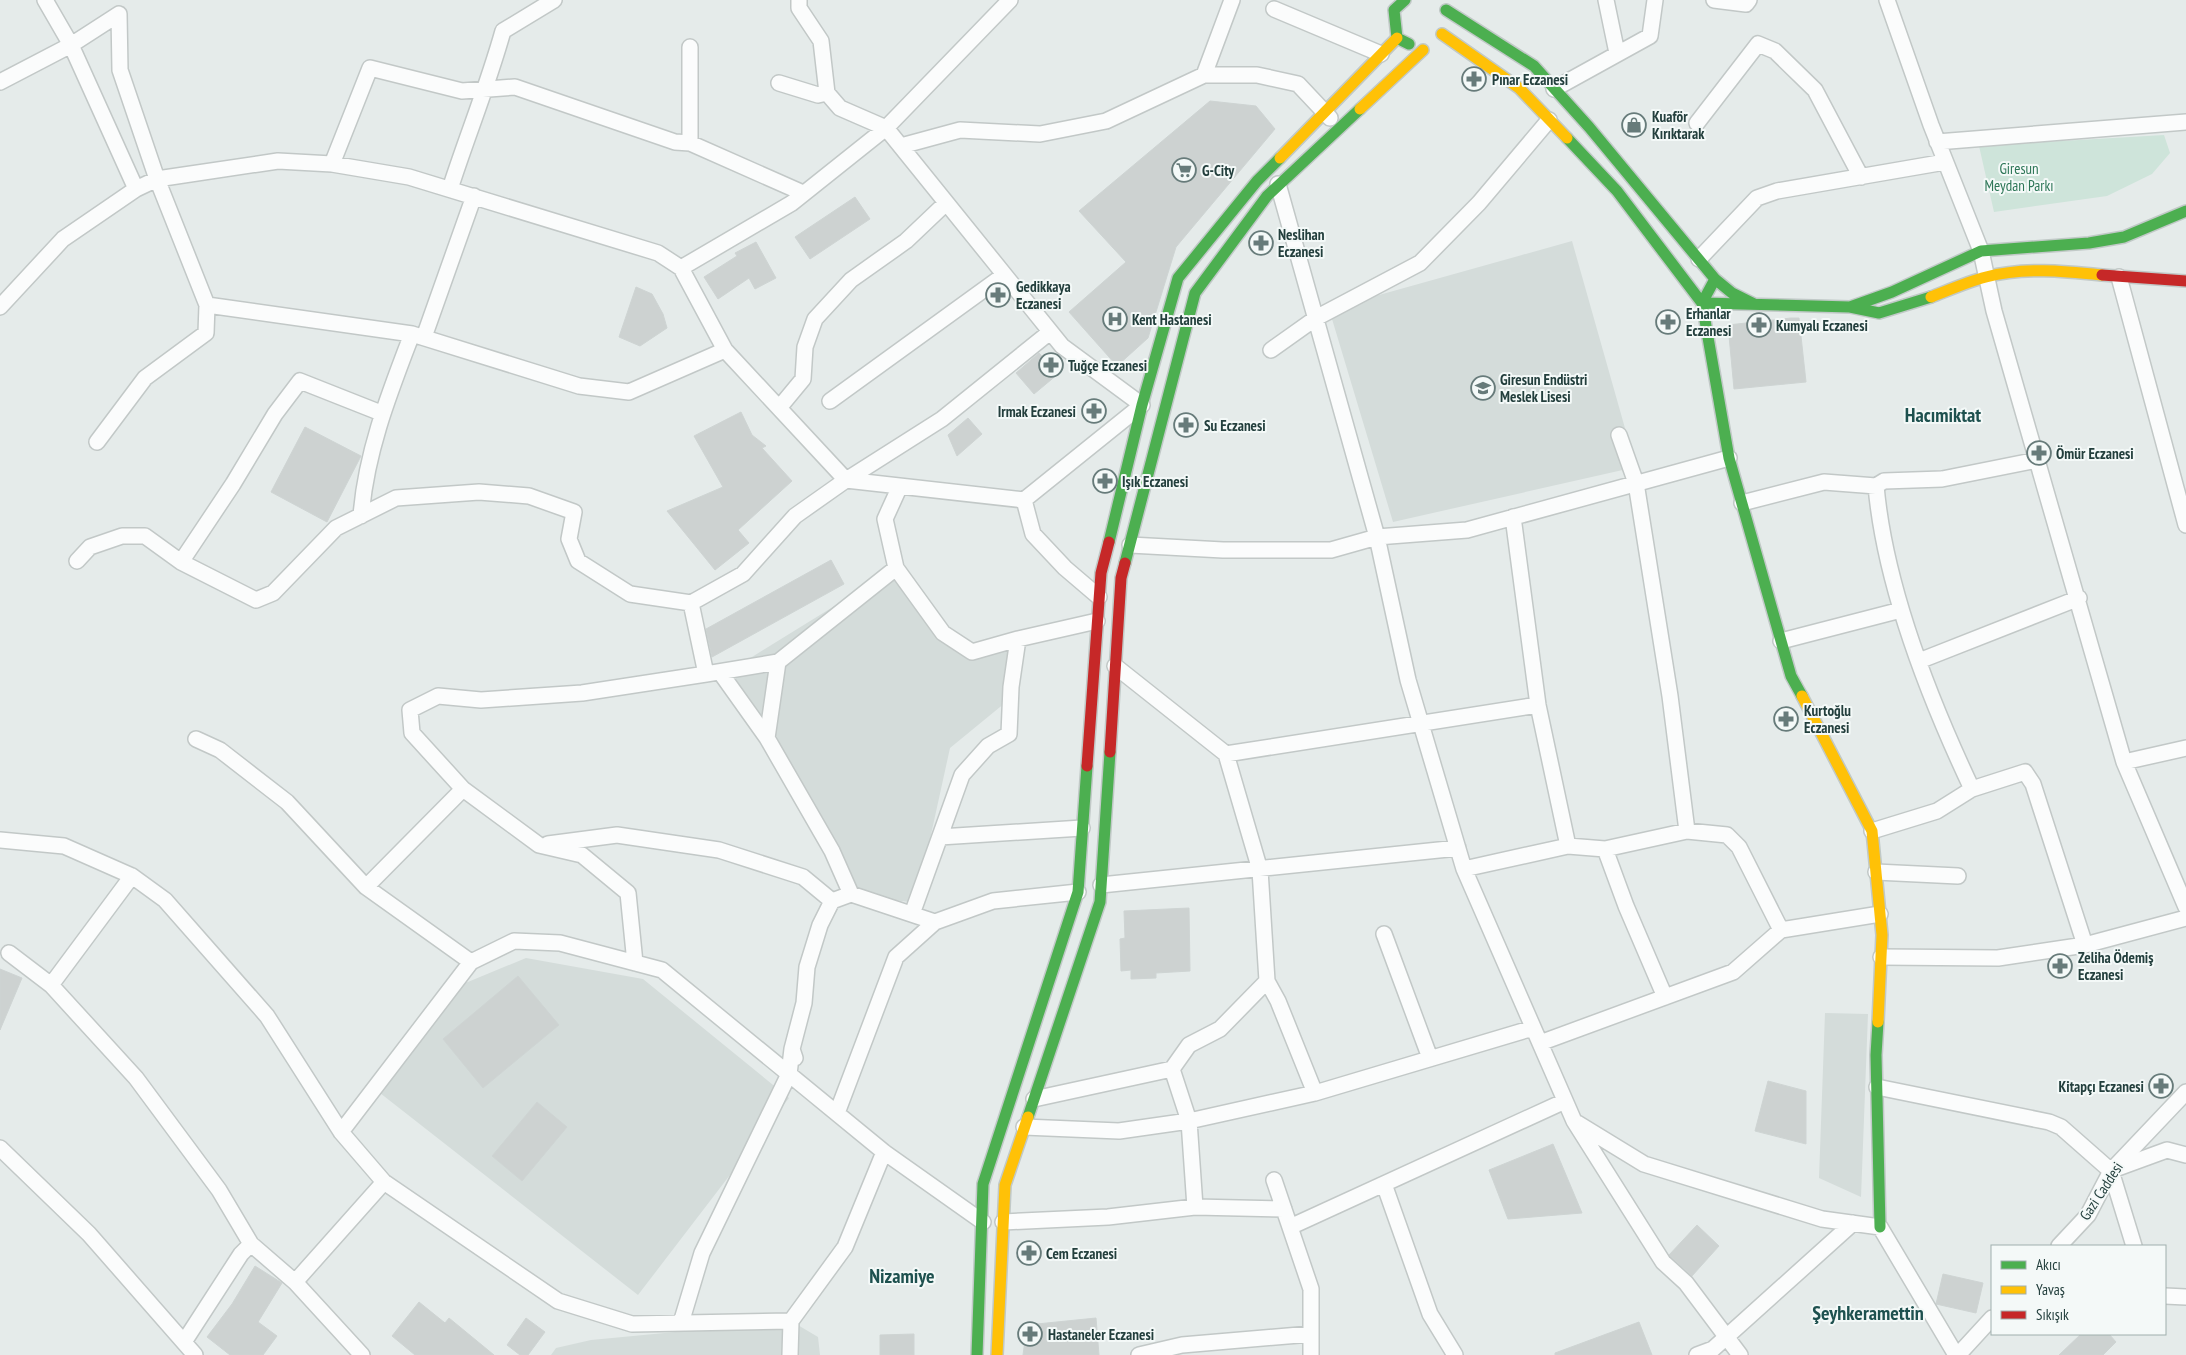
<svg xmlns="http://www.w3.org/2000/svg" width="2186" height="1355" font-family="'PT Sans Narrow',sans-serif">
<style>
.built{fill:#d4dcda}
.green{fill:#cee4da}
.building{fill:#cdd2d1;stroke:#ced4d3}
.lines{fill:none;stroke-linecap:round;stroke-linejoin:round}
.street-casing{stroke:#c2c8c7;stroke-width:18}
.fast-casing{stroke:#c1c9c7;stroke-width:14}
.slow-casing{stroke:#c1c9c7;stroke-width:14}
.jam-casing{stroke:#c1c9c7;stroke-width:14}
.street{stroke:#fbfcfc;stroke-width:15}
.fast{stroke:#4caf50;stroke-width:11}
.slow{stroke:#ffc107;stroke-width:11}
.jam{stroke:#c62828;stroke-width:11}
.labels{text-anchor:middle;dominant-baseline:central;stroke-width:4;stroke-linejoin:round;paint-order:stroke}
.poi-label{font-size:15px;font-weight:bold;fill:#233f3d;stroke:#f4f9f8;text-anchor:start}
.park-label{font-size:15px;fill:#2d7657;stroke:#f4f9f8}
.street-label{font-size:15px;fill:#233f3d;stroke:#f4f9f8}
.district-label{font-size:20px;font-weight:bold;fill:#1e514f;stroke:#f4f9f8}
</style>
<rect width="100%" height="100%" fill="#e5ebea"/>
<path class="built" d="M1572,241L1636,467L1393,522L1329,309Z
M896,568L972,652L1018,639L1011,698L950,748L916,903L851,894L731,670Z
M526,958L643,979L789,1098L638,1295L380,1093L451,989Z
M1825,1013L1868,1014L1861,1197L1819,1178Z
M791,1321L818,1337L820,1355H551L556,1348L591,1340Z"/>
<path class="green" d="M2164,135L2170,153L2152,174L2107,196L1994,212L1979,146Z"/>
<path class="building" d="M1210,101L1256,106L1275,129L1176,247L1148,338L1117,366L1069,312L1126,262L1079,211Z
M855,197L870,219L810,259L795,237Z
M756,242L776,278L755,289L749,278L718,299L704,277L737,256L735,253Z
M636,287L652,294L663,314L667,328L640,346L619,337Z
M1791,318H1799L1806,382L1734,389L1728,325Z
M1039,353L1058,374L1034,394L1016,373Z
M741,412L752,435L766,446L762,448L792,481L738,530L749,543L715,570L667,511L723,487L694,436Z
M968,418L982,434L957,456L948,435Z
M305,427L361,456L327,522L271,492Z
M831,560L844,584L712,657L706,629Z
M1189,908L1190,971L1156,973V978L1131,979V970L1121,971L1120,939L1125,938L1124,911Z
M0,969L22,978L0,1030Z
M518,976L559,1025L483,1088L443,1039Z
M1768,1081L1806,1091V1144L1755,1131Z
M537,1102L567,1127L522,1181L492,1156Z
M1553,1144L1582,1213L1508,1219L1489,1170Z
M1697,1225L1719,1246L1692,1276L1669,1255Z
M255,1266L282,1283L258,1322L277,1336L263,1355H230L207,1337L232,1304Z
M1943,1274L1983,1283L1976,1313L1936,1304Z
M419,1302L445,1323L449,1318L494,1355H415L392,1336Z
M526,1318L545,1332L528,1355H520L507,1345Z
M1096,1318L1099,1355H1023L1027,1325Z
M1639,1322L1652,1355H1555V1353Z
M914,1334V1355H880V1335Z
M2081,1334H2109L2116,1342L2103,1355H2059Z"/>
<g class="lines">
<g class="street-casing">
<path id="street" d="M45,0L71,45L136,189
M1606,0L1617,53
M1714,0L1746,4L1749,0
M1887,0L1931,125L1981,251L1994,311L2124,762L2186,907
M1274,9L1381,54
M690,47V143
M1204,75L1232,0
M0,82L71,45L119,14L120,70L157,179L207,305L412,334L579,386L629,392L725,350
M779,83L818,95L827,93L821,41L799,8V0
M1554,89L1650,36L1655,0
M1697,123L1758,44L1775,51L1815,90L1861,177
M1937,142L2186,122
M901,146L960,130L1040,134L1106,121L1204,75H1257L1298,84L1330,118
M332,164L370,68L462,91L515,87L675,142L690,143L803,193
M1278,184L1377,537L1408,680L1464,869L1574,1121L1663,1262L1686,1283L1740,1355
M450,189C467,136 488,85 503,31L554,0
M1699,259L1757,198L1777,191L1945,162
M681,268L792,203L886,128L1010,0
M2119,277L2186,525
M0,307L63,239L136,189L157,179L278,161L332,164L409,177L658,253L681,268L725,350L846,480L1024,500L1142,405L1062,346L886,128L840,108L827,93
M424,337L474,196
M1271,350L1316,318L1420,263L1479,203L1549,120
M830,401L1004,275
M779,408L803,379L805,347L815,319L851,280L906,241L946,203
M381,413L300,381L275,414L233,484L181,562L256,600L273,593L336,528L396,498L479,492L529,496L574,512L569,539L578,561L630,594L691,603
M1619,435L1636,483L1670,696L1687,831
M97,442L145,378L206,333L207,305
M900,486L885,519L896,568L778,662L706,674L691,603L743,574L795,516L846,480L942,419L1050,332
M1876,486C1885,587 1929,698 1972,789
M1024,500L1033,534L1065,568L1099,597
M1742,503L1824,482L1876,486L1884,481L1942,479L2037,460
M361,516C366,452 389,394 412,334
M1513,517L1538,705L1568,846
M1130,545L1223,550H1331L1377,537L1467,530L1729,458
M77,561L90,547L122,536H145L181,562
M896,568L943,633L972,652L1018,639
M1781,641L1901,610
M1919,661L2079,598
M778,662L767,738L832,851L851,894L935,922L896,957L837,1113
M1115,666L1226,754L1260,870L1267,981L1278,1001L1315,1093
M720,672L767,738
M196,739L220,750L287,802L366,887L471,962L514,941L560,943L662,970L884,1152L983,1222
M1226,754L1538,705
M2124,762L2186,748
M1872,831L1937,811L1972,789L2025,772L2033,784L2085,945
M940,837L1082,828
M0,840L64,846L132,876L165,900L267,1016L341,1132L384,1182
M548,844L617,835L719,850L803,877L832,901L851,894
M1605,849L1626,906L1665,997
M1464,869L1568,846L1605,849L1687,831L1727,835L1739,847L1781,930
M1876,872L1958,876
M1101,885L1458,848
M366,887L463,789
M912,914L962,775L988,746L1009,734L1011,687L1018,639L1097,621
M935,922L993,901L1078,892
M1384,934L1430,1058
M9,953L51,985L136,1078L219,1190L251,1244L295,1282L362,1355
M1881,957L1998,958L2085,945L2186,918
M635,963L628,893L582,855L539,845L463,789L412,733L410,710L438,696L481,700L582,693L706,674
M51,985L132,876
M1540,1043L1733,972L1781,930L1880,914
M795,1058L792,1049L804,1003L807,967L820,925L832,901
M1172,1069L1189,1121L1195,1207
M1877,1087L2049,1122L2061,1127L2111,1171L2134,1246
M1034,1099L1172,1069L1189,1045L1220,1029L1267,981
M1577,1123L1644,1164L1822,1219L1880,1227L1956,1355
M1024,1127L1119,1131L1189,1121L1315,1093L1533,1028
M341,1132L471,962
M0,1148L89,1234L195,1355
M2115,1169L2167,1150L2186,1155
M1274,1180L1311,1289V1355
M1384,1184L1430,1314L1455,1355
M1003,1222L1108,1217L1195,1207L1284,1209
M1290,1227L1565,1101
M2059,1246L2088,1215L2111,1171L2186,1092
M295,1282L384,1182L558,1301L632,1324L791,1321L845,1247L884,1152
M2165,1296L2186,1297
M681,1323L702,1253L789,1074L792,1049
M184,1342L241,1254L251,1244
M790,1355L791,1321
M1139,1355L1182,1345L1311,1334
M1697,1355L1713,1349L1853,1223
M1958,1355L1992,1318"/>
</g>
<g class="fast-casing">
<path id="fast" d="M1405,0L1394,10L1397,38L1409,44
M1446,10L1534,66L1589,127L1715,279L1732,293L1754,304
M1567,138L1617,191L1702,303L1850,307L1879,313L1931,297
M1715,279L1702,303L1729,458L1791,676L1802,696
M1850,307L1892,292L1981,251L2089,243L2124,237L2186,211
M1109,542L1142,405L1178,278L1257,181L1280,158
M1125,563L1195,293L1267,196L1360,109
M1878,1022L1876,1055L1880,1227
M1028,1117L1100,902L1110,752
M977,1355L983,1184L1078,892L1087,766"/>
</g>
<g class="slow-casing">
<path id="slow" d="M1442,34L1519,88L1567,138
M1360,109L1423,50
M1280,158L1397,38
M1931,297C1949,290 1967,282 1986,277C2024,267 2063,271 2102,275
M1802,696L1872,831L1882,935L1878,1022
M997,1355L1005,1185L1028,1117"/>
</g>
<g class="jam-casing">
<path id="jam" d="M2102,275L2186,281
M1110,752L1121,578L1125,563
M1087,766L1101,573L1109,542"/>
</g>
<use href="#street" class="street"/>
<use href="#fast" class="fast"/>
<use href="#slow" class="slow"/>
<use href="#jam" class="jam"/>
</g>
<defs>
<g id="pharmacy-ring" transform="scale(1.25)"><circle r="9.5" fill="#f4f9f8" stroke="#677b7a" stroke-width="1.5"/><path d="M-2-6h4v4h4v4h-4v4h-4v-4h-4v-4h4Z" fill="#677b7a"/></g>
<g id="shop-ring" transform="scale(1.25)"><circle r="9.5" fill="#f4f9f8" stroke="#677b7a" stroke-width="1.5"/><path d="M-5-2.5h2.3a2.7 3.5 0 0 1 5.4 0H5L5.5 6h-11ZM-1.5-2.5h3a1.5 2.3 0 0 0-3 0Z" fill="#677b7a"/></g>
<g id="supermarket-ring" transform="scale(1.25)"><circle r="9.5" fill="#f4f9f8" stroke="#677b7a" stroke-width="1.5"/><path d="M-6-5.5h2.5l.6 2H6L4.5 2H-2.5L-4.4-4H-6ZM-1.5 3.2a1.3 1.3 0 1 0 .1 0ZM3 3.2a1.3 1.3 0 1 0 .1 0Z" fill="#677b7a"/></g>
<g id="hospital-ring" transform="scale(1.25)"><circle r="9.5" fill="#f4f9f8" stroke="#677b7a" stroke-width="1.5"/><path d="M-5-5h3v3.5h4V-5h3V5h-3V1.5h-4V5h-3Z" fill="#677b7a"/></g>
<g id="school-ring" transform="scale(1.25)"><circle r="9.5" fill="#f4f9f8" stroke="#677b7a" stroke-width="1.5"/><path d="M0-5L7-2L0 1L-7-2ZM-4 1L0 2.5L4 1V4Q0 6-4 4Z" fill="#677b7a"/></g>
</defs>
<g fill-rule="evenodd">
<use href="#pharmacy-ring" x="1474" y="79"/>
<use href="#shop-ring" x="1634" y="125"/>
<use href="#supermarket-ring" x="1184" y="170"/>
<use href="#pharmacy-ring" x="1261" y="243"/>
<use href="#pharmacy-ring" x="998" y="295"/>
<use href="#hospital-ring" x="1115" y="319"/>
<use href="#pharmacy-ring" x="1668" y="322"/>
<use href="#pharmacy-ring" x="1759" y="325"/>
<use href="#pharmacy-ring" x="1051" y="365"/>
<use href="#school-ring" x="1483" y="388"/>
<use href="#pharmacy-ring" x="1094" y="411"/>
<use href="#pharmacy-ring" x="1186" y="425"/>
<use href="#pharmacy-ring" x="2039" y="453"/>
<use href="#pharmacy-ring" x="1105" y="481"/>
<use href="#pharmacy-ring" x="1786" y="719"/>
<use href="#pharmacy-ring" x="2060" y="966"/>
<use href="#pharmacy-ring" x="2161" y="1086"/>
<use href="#pharmacy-ring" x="1029" y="1253"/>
<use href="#pharmacy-ring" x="1030" y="1334"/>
</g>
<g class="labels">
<g class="poi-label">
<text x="1492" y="79">Pınar Eczanesi</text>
<text x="1652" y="116">Kuaför<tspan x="1652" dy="17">Kırıktarak</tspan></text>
<text x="1202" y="170">G-City</text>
<text x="1278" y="234">Neslihan<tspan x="1278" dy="17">Eczanesi</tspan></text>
<text x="1016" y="286">Gedikkaya<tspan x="1016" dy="17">Eczanesi</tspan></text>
<text x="1686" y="313">Erhanlar<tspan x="1686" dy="17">Eczanesi</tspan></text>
<text x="1132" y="319">Kent Hastanesi</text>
<text x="1776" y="325">Kumyalı Eczanesi</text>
<text x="1068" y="365">Tuğçe Eczanesi</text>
<text x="1500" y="379">Giresun Endüstri<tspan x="1500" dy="17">Meslek Lisesi</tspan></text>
<text x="1076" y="411" text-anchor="end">Irmak Eczanesi</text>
<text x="1204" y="425">Su Eczanesi</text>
<text x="2056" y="453">Ömür Eczanesi</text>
<text x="1122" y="481">Işık Eczanesi</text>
<text x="1804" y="710">Kurtoğlu<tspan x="1804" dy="17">Eczanesi</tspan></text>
<text x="2078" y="957">Zeliha Ödemiş<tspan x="2078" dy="17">Eczanesi</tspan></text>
<text x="2144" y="1086" text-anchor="end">Kitapçı Eczanesi</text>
<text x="1046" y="1253">Cem Eczanesi</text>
<text x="1048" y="1334">Hastaneler Eczanesi</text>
</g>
<g class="park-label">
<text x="2019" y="168">Giresun<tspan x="2019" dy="17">Meydan Parkı</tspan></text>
</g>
<g class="street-label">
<text transform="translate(2101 1191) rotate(-57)">Gazi Caddesi</text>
</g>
<g class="district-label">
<text x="1943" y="415">Hacımiktat</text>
<text x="902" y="1276">Nizamiye</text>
<text x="1868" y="1313">Şeyhkeramettin</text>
</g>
</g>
<rect x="1991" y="1245" width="175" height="90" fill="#f4f9f8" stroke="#a0afad"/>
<rect x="2001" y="1261" width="25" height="8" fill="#4caf50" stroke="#a0afad"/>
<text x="2036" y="1270" font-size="15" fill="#233f3d">Akıcı</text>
<rect x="2001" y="1286" width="25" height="8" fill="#ffc107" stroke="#a0afad"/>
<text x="2036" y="1295" font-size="15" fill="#233f3d">Yavaş</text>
<rect x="2001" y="1311" width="25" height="8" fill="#c62828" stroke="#a0afad"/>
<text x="2036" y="1320" font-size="15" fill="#233f3d">Sıkışık</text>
</svg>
